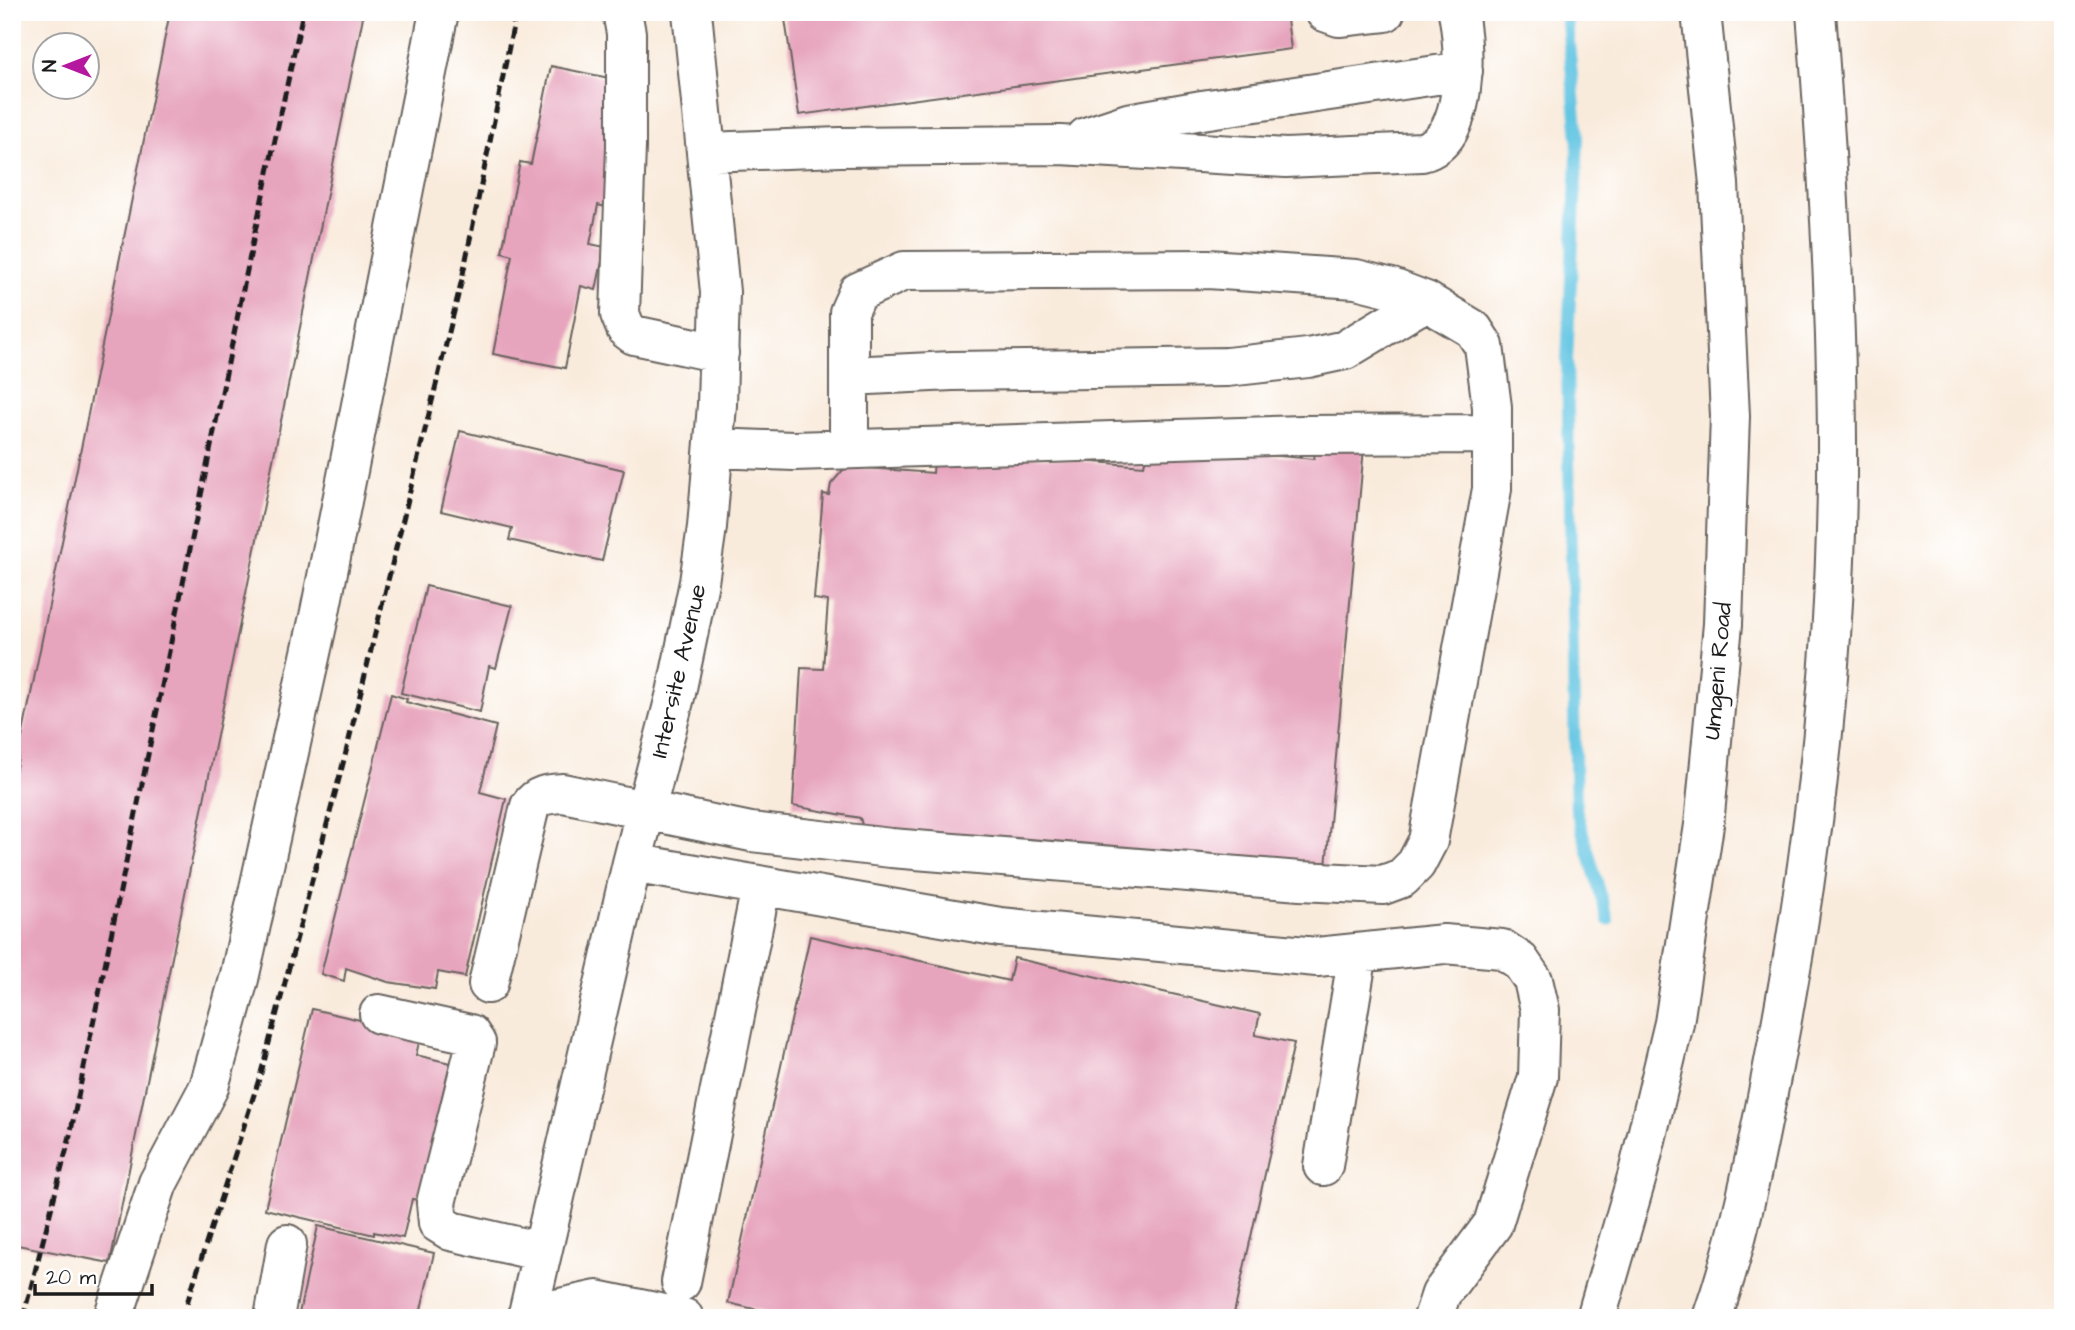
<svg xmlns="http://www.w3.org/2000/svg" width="2075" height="1330" font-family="'Architects Daughter',sans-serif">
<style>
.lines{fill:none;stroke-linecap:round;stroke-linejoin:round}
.stream{stroke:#65c6e3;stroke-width:12}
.building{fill:#e7a5bd}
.minor-casing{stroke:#69645f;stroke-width:42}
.highway-casing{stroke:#69645f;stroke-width:42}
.minor{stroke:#fff;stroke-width:38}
.highway{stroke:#fff;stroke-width:38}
.rail{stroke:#1c1c1c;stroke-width:5;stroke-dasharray:10 5;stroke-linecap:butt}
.labels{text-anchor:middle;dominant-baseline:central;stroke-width:5;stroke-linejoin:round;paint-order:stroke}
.street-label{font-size:24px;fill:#1c1c1c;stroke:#fff}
</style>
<rect width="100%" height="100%" fill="#fff"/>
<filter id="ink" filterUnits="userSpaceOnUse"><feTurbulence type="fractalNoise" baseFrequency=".0143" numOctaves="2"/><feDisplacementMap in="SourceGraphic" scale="14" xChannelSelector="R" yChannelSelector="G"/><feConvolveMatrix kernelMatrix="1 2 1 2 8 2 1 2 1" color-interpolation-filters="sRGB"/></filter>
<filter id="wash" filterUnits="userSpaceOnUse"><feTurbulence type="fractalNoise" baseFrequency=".00686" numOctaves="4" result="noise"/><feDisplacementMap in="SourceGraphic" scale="28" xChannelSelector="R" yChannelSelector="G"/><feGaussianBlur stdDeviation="1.57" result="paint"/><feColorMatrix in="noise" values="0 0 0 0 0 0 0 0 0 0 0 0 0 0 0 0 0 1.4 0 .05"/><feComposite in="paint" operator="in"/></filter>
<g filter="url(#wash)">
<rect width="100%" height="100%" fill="#f9ebdc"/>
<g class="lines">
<path class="stream" d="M1566,12L1578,139L1567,360L1576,809L1608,920"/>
</g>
<g id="blocks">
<path class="building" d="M170,12H364L110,1263L12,1244V787Z
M784,12H1286L1291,49L799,115Z
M551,66L624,81L613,209L598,205L590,244L605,247L596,290L581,286L565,368L493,354L512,255L502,252L520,162L531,164Z
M460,431L624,470L602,561L509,540L512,528L441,511Z
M1317,444L1364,448L1326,867L863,828L860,818L793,806L801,668L823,669L828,601L814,599L823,494L829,495L831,484L843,470L853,467L933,473L934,460L1031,457L1144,466L1148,445L1314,459Z
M426,586L512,606L496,668L489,666L480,712L401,693Z
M391,694L407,699L406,702L496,726L480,792L506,799L465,977L438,972L435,989L388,982L346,968L344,981L321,974Z
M810,936L1009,981L1014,958L1260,1014L1255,1035L1294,1043L1233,1318H794L728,1303Z
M312,1009L421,1034L416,1055L450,1063L418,1200L412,1199L403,1238L374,1232V1235L265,1209Z
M318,1226L434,1253L419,1318H298Z"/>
</g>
</g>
<g filter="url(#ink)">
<use href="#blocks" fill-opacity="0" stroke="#69645f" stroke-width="2"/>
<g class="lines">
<g class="minor-casing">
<path id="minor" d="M622,12L626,33V147L620,314L626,329L634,335L719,353
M1325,12L1339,17L1385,12
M1086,137L1128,123L1202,110L1463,71
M707,152L840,147L1060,145L1286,158L1422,152C1470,139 1465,51 1458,12
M849,376L952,371L1227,367L1308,358L1345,350L1426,301
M714,448L794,451L1302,435L1492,434
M632,863L1000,927L1317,957L1444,944L1502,949L1520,961L1533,980L1540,1010L1538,1077L1493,1224L1441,1294L1433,1318
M488,984L530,806C538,794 549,794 563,793L751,832L891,848L1300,881L1383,885L1402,878L1416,864L1428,841L1492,489V407L1484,346L1473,329L1426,301L1392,288L1356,279L1208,269L904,271L858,292L849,312V449
M379,1014L470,1034L476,1043L436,1203L438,1223L451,1231L542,1252
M1323,1166L1358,953
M681,1282L761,887
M527,1315L597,1300L684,1318
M113,1318L158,1183L209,1087L239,979L320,612L439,12
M274,1318L287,1244
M527,1318L632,863L676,693L699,582L707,527L717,405L720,292L692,12"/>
</g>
<g class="highway-casing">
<path id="highway" d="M1596,1318L1638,1173L1674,1023L1704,825L1723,624L1730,416L1719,184L1701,12
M1712,1318C1743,1229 1760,1133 1778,1041C1813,857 1835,669 1837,482C1838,325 1828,169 1816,12"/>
</g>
<use href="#minor" class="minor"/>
<use href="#highway" class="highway"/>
<path class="rail" d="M187,1303L261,1073L345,756L462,279L516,12
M23,1318L70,1136L254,236L303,12"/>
</g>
</g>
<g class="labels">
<g class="street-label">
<text transform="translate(679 671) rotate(-77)">Intersite Avenue</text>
<text transform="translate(1718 671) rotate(-85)">Umgeni Road</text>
</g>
</g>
<rect width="2075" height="1330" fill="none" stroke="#fff" stroke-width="42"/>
<g transform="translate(66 66) rotate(270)"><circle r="33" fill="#ffffff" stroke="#a4a4a4" stroke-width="2"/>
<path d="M0-5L12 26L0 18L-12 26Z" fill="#b5179e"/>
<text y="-10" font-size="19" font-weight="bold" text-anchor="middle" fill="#1c1c1c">N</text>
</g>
<path d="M35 1284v10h117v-10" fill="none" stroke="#1c1c1c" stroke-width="3.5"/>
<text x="46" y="1284" font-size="21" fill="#1c1c1c" stroke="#ffffff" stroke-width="5" paint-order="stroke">20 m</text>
</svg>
